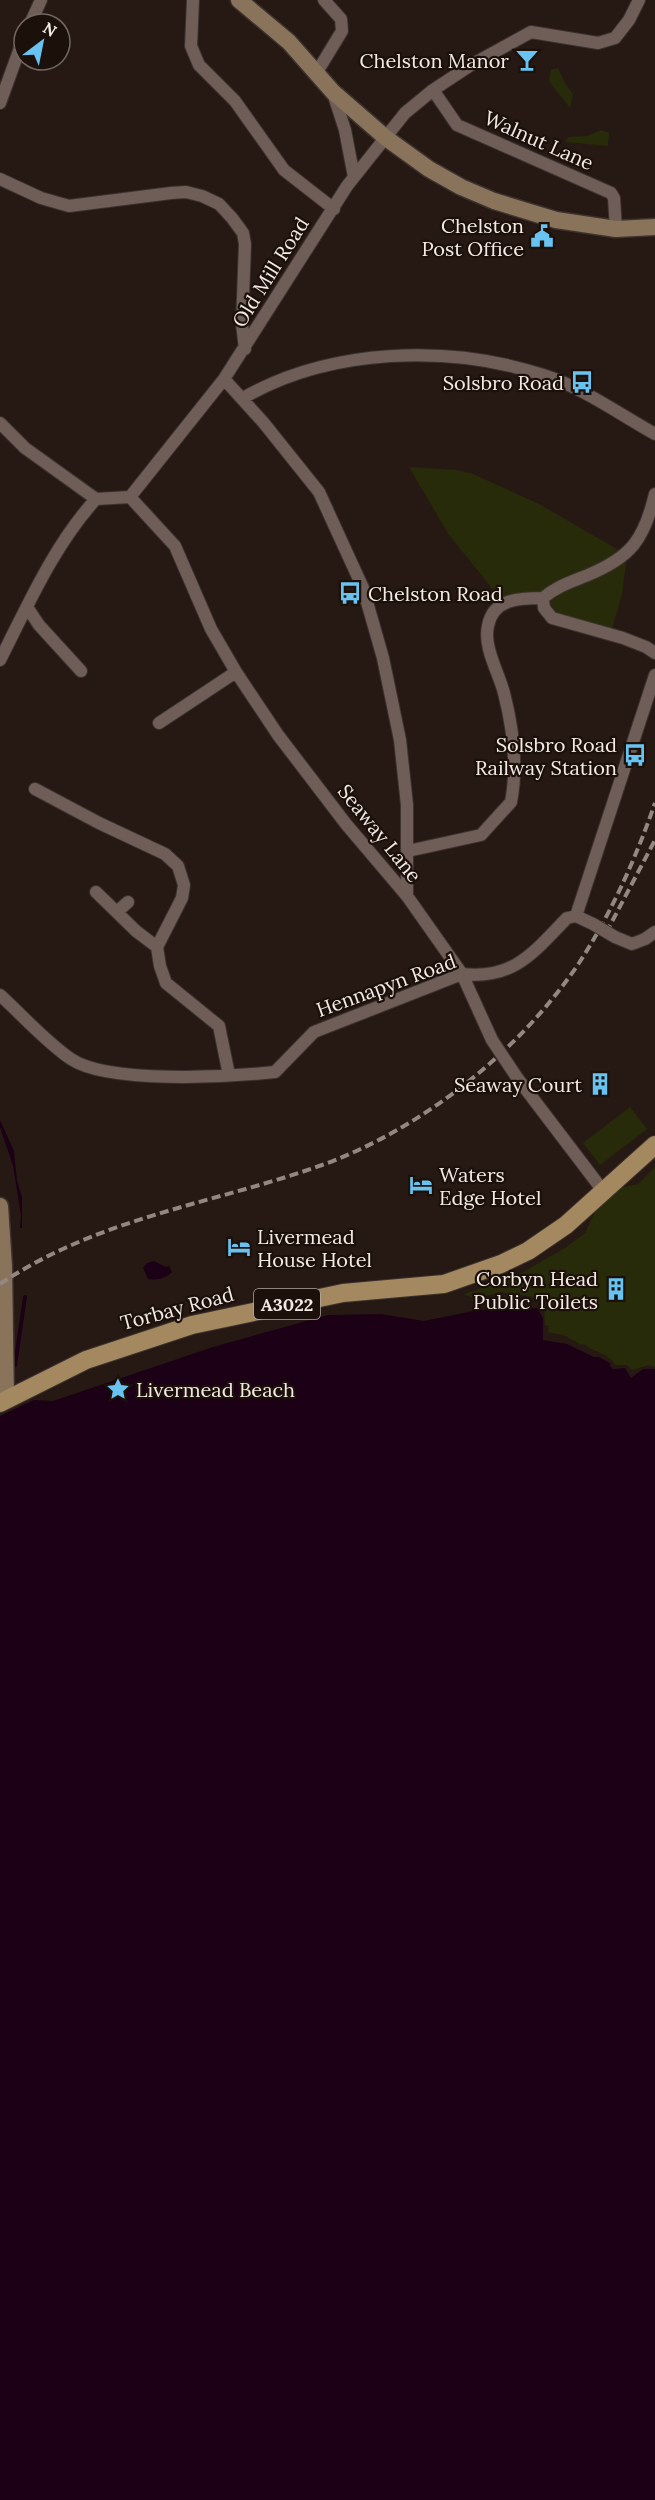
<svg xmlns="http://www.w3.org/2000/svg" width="655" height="2500" font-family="Lora,serif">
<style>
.green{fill:#282b09}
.water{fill:#1c0016}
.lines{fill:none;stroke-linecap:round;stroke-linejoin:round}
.stream{stroke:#1c0016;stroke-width:4}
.street-casing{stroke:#3c322f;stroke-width:14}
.secondary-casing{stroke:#3c322f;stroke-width:19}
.primary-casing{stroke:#3c322f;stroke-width:20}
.street{stroke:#6e5e57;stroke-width:12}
.secondary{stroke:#89735b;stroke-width:16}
.primary{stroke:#a4885f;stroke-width:18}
.rail{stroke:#938782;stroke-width:4;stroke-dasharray:9 4.5;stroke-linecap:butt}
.street-bridge-casing{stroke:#3c322f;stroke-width:14;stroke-linecap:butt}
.street-bridge{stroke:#6e5e57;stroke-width:12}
.labels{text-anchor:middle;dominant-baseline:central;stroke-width:4.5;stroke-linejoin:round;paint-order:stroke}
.shield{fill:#1c100a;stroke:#b2a8a3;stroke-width:1.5}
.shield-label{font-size:18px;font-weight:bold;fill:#f3e9e5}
.poi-label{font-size:20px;fill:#f3e9e5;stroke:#1c100a;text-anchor:end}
.street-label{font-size:20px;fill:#f3e9e5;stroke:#1c100a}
</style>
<rect width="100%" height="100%" fill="#261913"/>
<path class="green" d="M558,68L565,83L573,94L570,108L549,81L551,70Z
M601,130L609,133L608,146L565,142L568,137L587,136Z
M409,467L457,470L473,474L539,504L627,555L622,594L610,636L552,618L543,598L501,604L488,583L449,535Z
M630,1107L647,1129L600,1165L583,1143Z
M655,1167V1367L649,1365L632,1370L627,1365H616C604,1350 596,1354 586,1345L580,1344L563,1335L548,1332L549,1326L545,1325L544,1302L541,1298L500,1292L475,1299L464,1294L511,1279L565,1248L585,1233L604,1192L638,1184Z"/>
<path class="water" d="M0,1120L14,1151L17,1181L22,1197V1228H20L21,1216L13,1166L0,1127Z
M154,1261L166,1267L169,1266L172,1272C166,1278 156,1281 148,1279L143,1268L147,1263Z
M537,1308L543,1318V1340L567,1344L594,1357H599L611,1364L610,1366L613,1369L625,1368L631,1378L643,1369H655V2500H0V1416L34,1400L53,1401L213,1347L328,1315L381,1314L424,1321L478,1310Z"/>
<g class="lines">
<path class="stream" d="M15,1365L25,1297"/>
<g class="street-casing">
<path id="street" d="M193,0L191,46L199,65L235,101L284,170L334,209
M30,24L41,0
M317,72L342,31L341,19L324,0
M433,90L457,125L611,193L614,198L616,229
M333,93L345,130L354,177
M0,103L24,37
M0,179L41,198L69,206L171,193L186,192L202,196L219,204L232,218L243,233L245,244L242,324L245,349
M224,379L263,422L319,492L363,588L383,658L400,740L407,805V896
M243,398C330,348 448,344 543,375C582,387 619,414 655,434
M0,423L25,448L96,499
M130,497L175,546L211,629L236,672L278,735L346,824L407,896L462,974L492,1040
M543,598C557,586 571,582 588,575C631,557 644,540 655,494
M543,598L544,608L552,618L623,638L646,647L655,653
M27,607L39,625L81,671
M0,660C28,605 54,545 96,499L130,497L224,379L347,186L405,113L433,90L471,65L531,32L598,43L615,38L629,20L639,0
M159,723L236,672
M35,789L99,823L165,854L178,866L184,885L182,898L157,947L160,966L166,983L219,1026L229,1075
M408,851L481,835L511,802C518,766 513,728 504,693C499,673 483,647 488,626C493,598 521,598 543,598
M96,892L136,931L157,947
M117,912L128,902
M576,916L655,675
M615,937L632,944L645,939L655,932
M0,995C22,1015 47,1043 71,1059C108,1084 229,1077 275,1072L314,1032L462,974C514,980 534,952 567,918L576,916L593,924
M518,1079L604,1192"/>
</g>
<g class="secondary-casing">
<path id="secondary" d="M239,0L289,42L333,92L386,138L429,169L461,187L494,201L556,220L616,229L655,227
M0,1206L4,1266L6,1400"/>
</g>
<g class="primary-casing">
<path id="primary" d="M0,1403L86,1360L192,1325L343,1293L444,1284L501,1264L528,1251L566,1225L655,1145"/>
</g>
<use href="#street" class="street"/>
<use href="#secondary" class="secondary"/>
<use href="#primary" class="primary"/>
<path class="rail" d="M606,933L655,840
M0,1284C100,1217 213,1204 322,1165C422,1129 520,1051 579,963C611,914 636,858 655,803"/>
<g class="street-bridge-casing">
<path id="street-bridge" d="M593,924L615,937
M492,1040L518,1079"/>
</g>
<use href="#street-bridge" class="street-bridge"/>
</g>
<defs>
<g id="bar-bare" transform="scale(1.8)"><path d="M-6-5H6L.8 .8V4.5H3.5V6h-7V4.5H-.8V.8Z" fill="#69c3f1" stroke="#1c100a" stroke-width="2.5" paint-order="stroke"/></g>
<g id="civic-bare" transform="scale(1.8)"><path d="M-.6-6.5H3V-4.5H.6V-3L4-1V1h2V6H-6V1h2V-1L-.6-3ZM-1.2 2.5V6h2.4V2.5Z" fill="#69c3f1" stroke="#1c100a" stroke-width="2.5" paint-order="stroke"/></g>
<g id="bus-bare" transform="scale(1.8)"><path d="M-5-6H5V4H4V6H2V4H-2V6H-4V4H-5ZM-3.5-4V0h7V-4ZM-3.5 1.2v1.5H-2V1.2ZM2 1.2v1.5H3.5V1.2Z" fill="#69c3f1" stroke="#1c100a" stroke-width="2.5" paint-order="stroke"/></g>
<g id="building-bare" transform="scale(1.8)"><path d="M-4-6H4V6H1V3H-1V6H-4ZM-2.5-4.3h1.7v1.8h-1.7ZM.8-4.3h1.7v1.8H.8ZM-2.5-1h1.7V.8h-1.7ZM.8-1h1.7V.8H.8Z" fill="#69c3f1" stroke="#1c100a" stroke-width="2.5" paint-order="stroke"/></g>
<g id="hotel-bare" transform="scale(1.8)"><path d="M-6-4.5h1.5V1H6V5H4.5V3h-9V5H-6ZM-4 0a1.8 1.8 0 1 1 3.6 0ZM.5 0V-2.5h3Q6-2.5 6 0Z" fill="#69c3f1" stroke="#1c100a" stroke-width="2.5" paint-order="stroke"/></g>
<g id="sight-bare" transform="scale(1.8)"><path d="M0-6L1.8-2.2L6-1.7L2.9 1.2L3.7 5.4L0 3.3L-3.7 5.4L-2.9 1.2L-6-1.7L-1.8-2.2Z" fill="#69c3f1" stroke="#1c100a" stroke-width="2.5" paint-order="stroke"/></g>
</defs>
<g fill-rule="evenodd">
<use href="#bar-bare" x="527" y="60"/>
<use href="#civic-bare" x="542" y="236"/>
<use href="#bus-bare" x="582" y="382"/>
<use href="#bus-bare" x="350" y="593"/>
<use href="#bus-bare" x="635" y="755"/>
<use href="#building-bare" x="600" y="1084"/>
<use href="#hotel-bare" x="421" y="1185"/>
<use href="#hotel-bare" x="239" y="1247"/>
<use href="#building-bare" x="616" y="1289"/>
<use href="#sight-bare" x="118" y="1389"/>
</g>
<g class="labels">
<rect class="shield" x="254" y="1289" width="66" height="30" rx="4.5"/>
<g class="shield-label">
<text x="287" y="1304">A3022</text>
</g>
<g class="poi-label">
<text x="509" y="60">Chelston Manor</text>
<text x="524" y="225">Chelston<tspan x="524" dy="23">Post Office</tspan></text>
<text x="564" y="382">Solsbro Road</text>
<text x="368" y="593" text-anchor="start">Chelston Road</text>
<text x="617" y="744">Solsbro Road<tspan x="617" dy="23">Railway Station</tspan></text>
<text x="582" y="1084">Seaway Court</text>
<text x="439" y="1174" text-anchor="start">Waters<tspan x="439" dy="23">Edge Hotel</tspan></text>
<text x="257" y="1236" text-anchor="start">Livermead<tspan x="257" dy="23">House Hotel</tspan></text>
<text x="598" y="1278">Corbyn Head<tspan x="598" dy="23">Public Toilets</tspan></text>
<text x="136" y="1389" text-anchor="start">Livermead Beach</text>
</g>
<g class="street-label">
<text transform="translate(539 140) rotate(24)">Walnut Lane</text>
<text transform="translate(270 272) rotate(-58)">Old Mill Road</text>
<text transform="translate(380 833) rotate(51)">Seaway Lane</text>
<text transform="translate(386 985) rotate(-20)">Hennapyn Road</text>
<text transform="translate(177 1308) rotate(-15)">Torbay Road</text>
</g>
</g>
<g transform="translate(42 42) rotate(32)"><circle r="28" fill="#1c100a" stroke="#726762" stroke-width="1.5"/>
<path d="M0-4.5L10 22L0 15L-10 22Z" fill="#69c3f1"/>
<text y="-9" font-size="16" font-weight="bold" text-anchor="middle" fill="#f3e9e5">N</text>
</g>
</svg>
